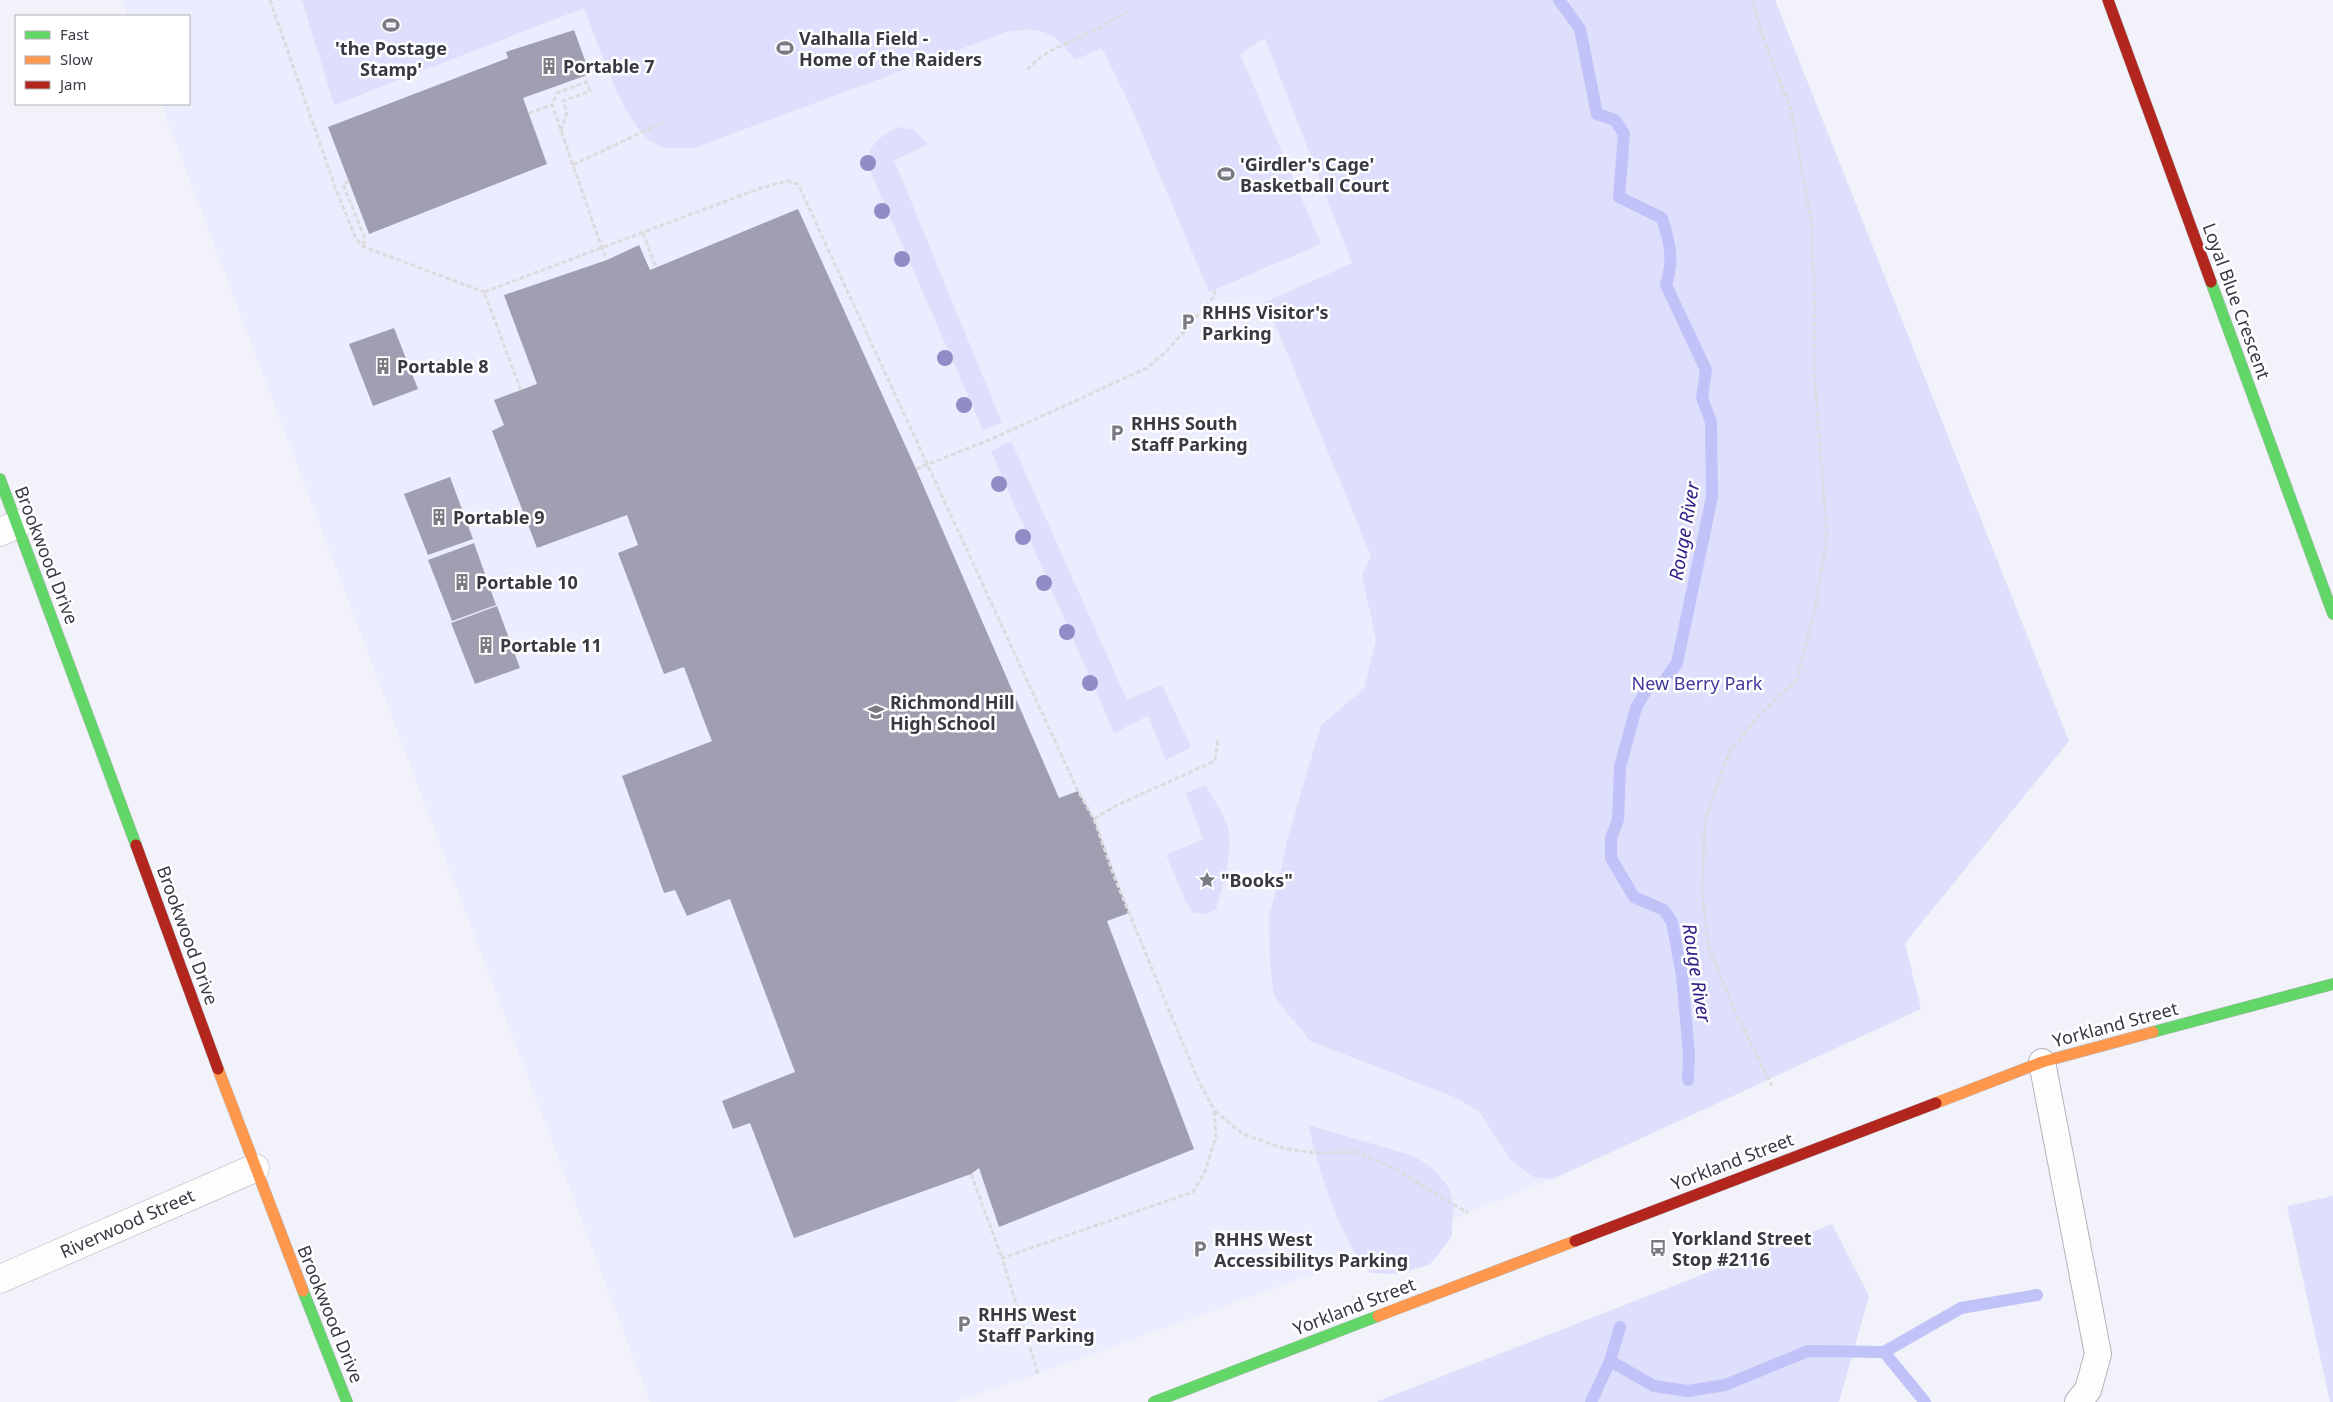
<svg xmlns="http://www.w3.org/2000/svg" width="2333" height="1402" font-family="'Noto Sans',sans-serif">
<style>
.built{fill:#ebecfd}
.green{fill:#dddffc}
.lines{fill:none;stroke-linecap:round;stroke-linejoin:round}
.stream{stroke:#c1c3f8;stroke-width:12}
.building{fill:#a09fb2}
.lane-casing{stroke:#b3b4bb;stroke-width:28}
.street-casing{stroke:#b3b4bb;stroke-width:29}
.fast-casing{stroke:#b3b4bb;stroke-width:12}
.slow-casing{stroke:#b3b4bb;stroke-width:12}
.jam-casing{stroke:#b3b4bb;stroke-width:12}
.path{stroke:#dcdcdf;stroke-width:3;stroke-dasharray:5 2.5;stroke-linecap:butt}
.lane{stroke:#fdfdfe;stroke-width:26}
.street{stroke:#fdfdfe;stroke-width:28}
.fast{stroke:#63d668;stroke-width:11}
.slow{stroke:#ff974d;stroke-width:11}
.jam{stroke:#b3261e;stroke-width:11}
.tree{fill:#918cc6}
.labels{text-anchor:middle;dominant-baseline:central;stroke-width:5;stroke-linejoin:round;paint-order:stroke}
.poi-label{font-size:18px;font-weight:bold;fill:#383942;stroke:#fff;text-anchor:start}
.street-label{font-size:18px;fill:#383942;stroke:#fff}
.park-label{font-size:18px;fill:#42379c;stroke:#fff}
.water-label{font-size:19px;font-style:italic;fill:#322086;stroke:#fff}
</style>
<rect width="100%" height="100%" fill="#f2f3fa"/>
<path class="built" d="M122,0H1305L1352,263L1398,644L1274,996L1310,1041L1454,1097L1478,1112L1512,1160L1533,1177L1553,1179L1311,1275L1038,1374L955,1402H650L161,104H189V16H128Z"/>
<path class="green" d="M302,0H1775L2069,741L1905,943L1921,1009L1553,1179L1533,1177L1511,1160L1479,1112L1454,1097L1310,1041L1274,996L1270,963L1269,915L1278,885L1287,841L1321,725L1364,689L1376,640L1362,575L1371,556L1266,302L1352,263L1265,38L1240,54L1321,244L1209,292L1130,105L1102,48L1075,60C1054,31 1041,26 1006,32L694,148C682,149 667,149 656,144C623,127 598,42 584,8L334,105Z
M898,127L914,130L928,145L894,160L1002,423L983,430L874,180C872,174 868,165 868,159C868,145 886,132 898,127Z
M1011,441L1127,700L1162,685L1191,747L1166,760L1148,716L1114,733L991,451Z
M1205,785C1212,797 1221,809 1226,822C1236,850 1223,881 1216,909L1206,914L1194,913L1185,900L1166,855L1203,839L1186,793Z
M1308,1125L1414,1156L1434,1169L1449,1188L1453,1204L1452,1236L1438,1255L1429,1265L1396,1274L1370,1273C1338,1236 1320,1172 1308,1125Z
M2333,1196V1402H2330L2287,1206Z
M1832,1224L1869,1296L1839,1402H1376Z"/>
<g class="lines">
<path class="stream" d="M1559,0L1580,29L1597,114L1615,120L1624,134L1619,197L1662,218C1670,243 1674,259 1666,285L1706,370L1702,398L1711,422L1712,497L1677,663L1663,683L1647,689L1636,708L1620,767L1618,820L1611,838V858L1634,897L1664,910L1672,922L1682,976L1689,1053L1688,1080
M1884,1352L1925,1402
M1610,1361L1654,1386L1688,1391L1725,1385L1808,1351L1884,1352L1961,1308L2037,1295
M1591,1402L1610,1361L1620,1327"/>
</g>
<path class="building" d="M574,30L590,74L523,98L547,164L369,234L328,127L508,58L506,52Z
M798,209L916,469L1059,798L1078,791L1094,819L1129,913L1107,921L1194,1149L999,1227L979,1168L971,1174L794,1238L750,1123L733,1129L722,1101L795,1072L730,899L687,916L675,890L664,893L622,776L712,741L706,726L684,667L664,674L618,553L638,545L627,515L537,548L492,431L504,425L494,400L537,384L504,295L607,260L639,245L650,270Z
M394,328L418,389L373,406L349,344Z
M450,477L473,539L428,555L404,494Z
M474,543L496,605L452,621L428,560Z
M497,606L520,668L475,684L451,623Z"/>
<g class="lines">
<g class="lane-casing">
<path id="lane" d="M2042,1062L2098,1354L2088,1390L2078,1402"/>
</g>
<g class="street-casing">
<path id="street" d="M0,532L18,524
M0,1279L255,1168"/>
</g>
<g class="fast-casing">
<path id="fast" d="M2211,282L2333,614
M0,479L136,845
M2153,1032L2333,984
M303,1291L347,1402
M1154,1402L1378,1316"/>
</g>
<g class="slow-casing">
<path id="slow" d="M218,1069L303,1291
M1936,1103L2042,1062L2153,1032
M1378,1316L1575,1241"/>
</g>
<g class="jam-casing">
<path id="jam" d="M2108,0L2211,282
M136,845L218,1069
M1575,1241L1936,1103"/>
</g>
<path class="path" d="M270,0L335,187L356,239L364,247L484,292
M1752,0L1765,44L1791,109L1811,220L1815,307L1814,369L1827,537L1815,609L1796,681L1767,707L1730,750L1705,820L1702,892L1708,945L1733,1007L1772,1086
M1027,70C1047,49 1058,48 1082,36C1098,29 1112,20 1127,12
M529,113L552,105
M561,131L567,112L563,101L590,91L586,82L557,93L552,105L602,248L607,260
M573,165L663,122
M349,181L343,184L364,236V245
M643,233L656,268
M521,390L484,292L761,188L787,181L798,184L1078,791L1094,819L1114,876L1169,1010L1198,1080L1214,1110L1216,1136L1205,1172L1193,1192L1002,1258L1038,1374
M916,469L994,438L1147,368L1167,351L1215,295L1214,290
M1094,819L1117,805L1215,761L1218,739
M1215,1111L1243,1134L1282,1148L1315,1153L1357,1152L1393,1168L1468,1213
M971,1174L1002,1258"/>
<use href="#lane" class="lane"/>
<use href="#street" class="street"/>
<use href="#fast" class="fast"/>
<use href="#slow" class="slow"/>
<use href="#jam" class="jam"/>
</g>
<g class="tree">
<circle cx="868" cy="163" r="8"/>
<circle cx="882" cy="211" r="8"/>
<circle cx="902" cy="259" r="8"/>
<circle cx="945" cy="358" r="8"/>
<circle cx="964" cy="405" r="8"/>
<circle cx="999" cy="484" r="8"/>
<circle cx="1023" cy="537" r="8"/>
<circle cx="1044" cy="583" r="8"/>
<circle cx="1067" cy="632" r="8"/>
<circle cx="1090" cy="683" r="8"/>
</g>
<defs>
<g id="stadium-bare" transform="scale(1.35)"><path d="M0-5a6.5 5 0 1 0 0 10a6.5 5 0 1 0 0-10ZM-3.5-1.8h7v3.6h-7Z" fill="#797a82" stroke="#fff" stroke-width="2.5" paint-order="stroke"/></g>
<g id="building-bare" transform="scale(1.35)"><path d="M-4-6H4V6H1V3H-1V6H-4ZM-2.5-4.3h1.7v1.8h-1.7ZM.8-4.3h1.7v1.8H.8ZM-2.5-1h1.7V.8h-1.7ZM.8-1h1.7V.8H.8Z" fill="#797a82" stroke="#fff" stroke-width="2.5" paint-order="stroke"/></g>
<g id="parking-bare" transform="scale(1.35)"><path d="M-3.5-5.5H1a3.5 3.5 0 0 1 0 7H-1V5.5H-3.5ZM-1-3.4V-.6H.8a1.4 1.4 0 0 0 0-2.8Z" fill="#797a82" stroke="#fff" stroke-width="2.5" paint-order="stroke"/></g>
<g id="school-bare" transform="scale(1.35)"><path d="M0-5L7-2L0 1L-7-2ZM-4 1L0 2.5L4 1V4Q0 6-4 4Z" fill="#797a82" stroke="#fff" stroke-width="2.5" paint-order="stroke"/></g>
<g id="sight-bare" transform="scale(1.35)"><path d="M0-6L1.8-2.2L6-1.7L2.9 1.2L3.7 5.4L0 3.3L-3.7 5.4L-2.9 1.2L-6-1.7L-1.8-2.2Z" fill="#797a82" stroke="#fff" stroke-width="2.5" paint-order="stroke"/></g>
<g id="bus-bare" transform="scale(1.35)"><path d="M-5-6H5V4H4V6H2V4H-2V6H-4V4H-5ZM-3.5-4V0h7V-4ZM-3.5 1.2v1.5H-2V1.2ZM2 1.2v1.5H3.5V1.2Z" fill="#797a82" stroke="#fff" stroke-width="2.5" paint-order="stroke"/></g>
</defs>
<g fill-rule="evenodd">
<use href="#stadium-bare" x="391" y="25"/>
<use href="#stadium-bare" x="785" y="48"/>
<use href="#building-bare" x="549" y="66"/>
<use href="#stadium-bare" x="1226" y="174"/>
<use href="#parking-bare" x="1188" y="322"/>
<use href="#building-bare" x="383" y="366"/>
<use href="#parking-bare" x="1117" y="433"/>
<use href="#building-bare" x="439" y="517"/>
<use href="#building-bare" x="462" y="582"/>
<use href="#building-bare" x="486" y="645"/>
<use href="#school-bare" x="876" y="712"/>
<use href="#sight-bare" x="1207" y="880"/>
<use href="#bus-bare" x="1658" y="1248"/>
<use href="#parking-bare" x="1200" y="1249"/>
<use href="#parking-bare" x="964" y="1324"/>
</g>
<g class="labels">
<g class="poi-label">
<text x="799" y="38">Valhalla Field -<tspan x="799" dy="21">Home of the Raiders</tspan></text>
<text x="391" y="48" text-anchor="middle">'the Postage<tspan x="391" dy="21">Stamp'</tspan></text>
<text x="563" y="66">Portable 7</text>
<text x="1240" y="164">'Girdler's Cage'<tspan x="1240" dy="21">Basketball Court</tspan></text>
<text x="1202" y="312">RHHS Visitor's<tspan x="1202" dy="21">Parking</tspan></text>
<text x="397" y="366">Portable 8</text>
<text x="1131" y="423">RHHS South<tspan x="1131" dy="21">Staff Parking</tspan></text>
<text x="453" y="517">Portable 9</text>
<text x="476" y="582">Portable 10</text>
<text x="500" y="645">Portable 11</text>
<text x="890" y="702">Richmond Hill<tspan x="890" dy="21">High School</tspan></text>
<text x="1221" y="880">"Books"</text>
<text x="1672" y="1238">Yorkland Street<tspan x="1672" dy="21">Stop #2116</tspan></text>
<text x="1214" y="1239">RHHS West<tspan x="1214" dy="21">Accessibilitys Parking</tspan></text>
<text x="978" y="1314">RHHS West<tspan x="978" dy="21">Staff Parking</tspan></text>
</g>
<g class="street-label">
<text transform="translate(2237 301) rotate(70)">Loyal Blue Crescent</text>
<text transform="translate(47 555) rotate(69)">Brookwood Drive</text>
<text transform="translate(188 935) rotate(70)">Brookwood Drive</text>
<text transform="translate(2115 1024) rotate(-15)">Yorkland Street</text>
<text transform="translate(1732 1161) rotate(-21)">Yorkland Street</text>
<text transform="translate(127 1223) rotate(-24)">Riverwood Street</text>
<text transform="translate(1354 1306) rotate(-21)">Yorkland Street</text>
<text transform="translate(331 1314) rotate(68)">Brookwood Drive</text>
</g>
<g class="park-label">
<text x="1697" y="683">New Berry Park</text>
</g>
<g class="water-label">
<text transform="translate(1684 531) rotate(-80)">Rouge River</text>
<text transform="translate(1697 973) rotate(81)">Rouge River</text>
</g>
</g>
<rect x="15" y="15" width="175" height="90" fill="#ffffff" stroke="#afb0b3"/>
<rect x="25" y="31" width="25" height="8" fill="#63d668" stroke="#afb0b3"/>
<text x="60" y="40" font-size="15" fill="#383942">Fast</text>
<rect x="25" y="56" width="25" height="8" fill="#ff974d" stroke="#afb0b3"/>
<text x="60" y="65" font-size="15" fill="#383942">Slow</text>
<rect x="25" y="81" width="25" height="8" fill="#b3261e" stroke="#afb0b3"/>
<text x="60" y="90" font-size="15" fill="#383942">Jam</text>
</svg>
